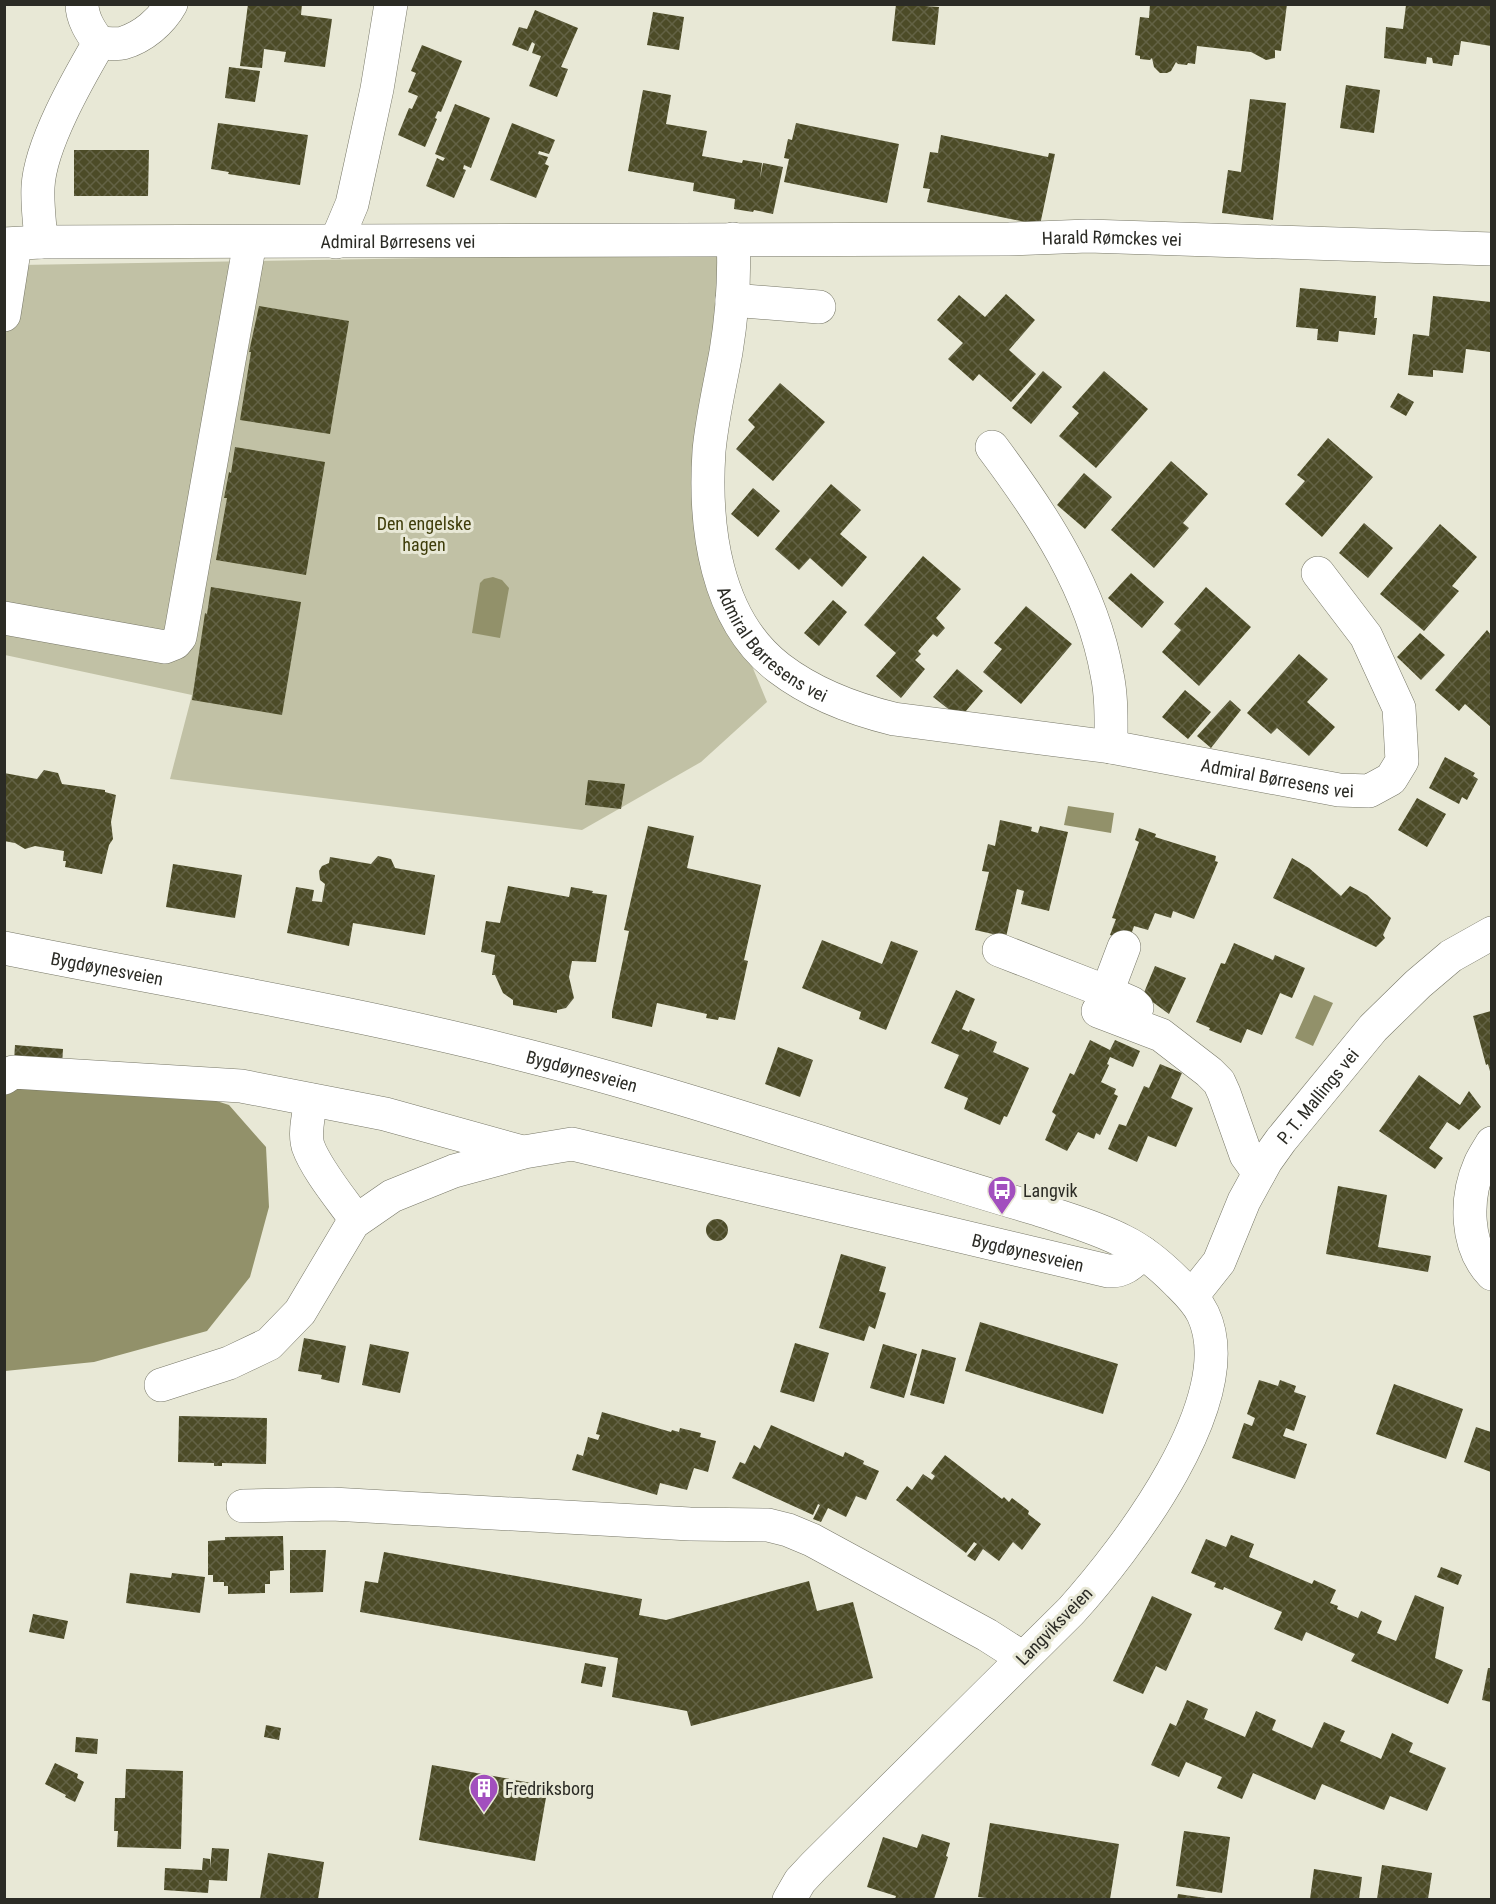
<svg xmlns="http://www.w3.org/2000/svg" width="1496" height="1904" font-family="'Roboto Condensed',sans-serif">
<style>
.park{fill:#c1c1a5}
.water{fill:#92916a}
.building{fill:url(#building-cross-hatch)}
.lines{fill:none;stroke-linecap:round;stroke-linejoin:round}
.minor-casing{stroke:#777767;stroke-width:34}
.minor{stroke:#fff;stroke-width:33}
.labels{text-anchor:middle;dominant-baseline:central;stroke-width:6;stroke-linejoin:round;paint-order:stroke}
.street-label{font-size:18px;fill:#2b2b25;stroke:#e8e8d6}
.park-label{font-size:18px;fill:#3e3c09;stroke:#e8e8d6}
.poi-label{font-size:18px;fill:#2b2b25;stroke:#e8e8d6;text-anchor:start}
</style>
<defs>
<pattern id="building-cross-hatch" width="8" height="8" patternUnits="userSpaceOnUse" patternTransform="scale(1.5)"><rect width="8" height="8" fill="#4c4b27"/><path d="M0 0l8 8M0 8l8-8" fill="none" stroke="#636245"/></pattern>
</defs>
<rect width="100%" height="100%" fill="#e8e8d6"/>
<path class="park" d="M729,253L699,539L767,702L701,762L582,830L170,779L192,695L5,655L4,343L20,265Z"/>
<path class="water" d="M493,577L502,580L509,588L500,638L472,633L480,583L484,579Z
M1068,806L1114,813L1111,833L1064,825Z
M1314,995L1333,1003L1313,1046L1295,1038Z
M5,1084L170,1086L229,1105L266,1147L269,1207L250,1277L207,1331L94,1362L5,1371Z"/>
<path class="building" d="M248,4H302L301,15L332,19L325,67L284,62L286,52L264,49L262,68L240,66Z
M896,4L939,7L935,45L892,41Z
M1150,4H1287L1281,51L1275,50V58L1266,60L1251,52L1197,46L1195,64L1188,63L1187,65L1178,64L1176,62L1171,71L1167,73H1160L1154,67L1152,58L1150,60L1140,59V56L1135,55L1140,17L1149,18Z
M1406,5H1491V46L1461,41L1459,55H1454L1452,66L1433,63L1432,58L1427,57L1426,64L1384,58L1386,27L1403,29Z
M535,10L578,28L561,67L568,69L557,97L529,86L541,56L532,53L535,44L532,42L528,51L512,45L519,27L527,29Z
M653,12L684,17L679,50L647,45Z
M422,45L462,61L441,112L438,111L435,118L437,119L425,147L398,135L409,108L412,109L418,96L408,92L416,73L411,71Z
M229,67L260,71L255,102L225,98Z
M1346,85L1380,90L1374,133L1340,128Z
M643,90L671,95L666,124L707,131L702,156L742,163L743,160L762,163L760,179L763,163L783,167L773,214L754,210L753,212L734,209L735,199L693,191L694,183L628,171Z
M1250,99L1286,103L1273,220L1222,213L1228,170L1241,172Z
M455,104L490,118L471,168L464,165L463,169L466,170L454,198L426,186L437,158L443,161L445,158L435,154Z
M218,123L308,135L300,185L228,174L229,172L211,169Z
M512,123L555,140L549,154L539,151L538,154L548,157L545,164L549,166L536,198L490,180Z
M796,123L899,144L887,203L784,182L789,159L784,158L788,139L792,140Z
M941,135L1048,157L1049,153L1055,154L1040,225L927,202L930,189L923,188L930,152L938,153Z
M74,150H149L148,196H74Z
M1300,288L1376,296L1374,318H1377L1375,335L1339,331L1338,342L1317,340L1318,329L1296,327Z
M1006,294L1035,320L1009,350L1036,374L1011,402L979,374L973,381L948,359L963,343L937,320L959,295L985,317Z
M1433,296L1491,302L1490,352L1466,349L1463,373L1433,370V377L1408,375L1413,334L1429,336Z
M259,306L349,321L330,434L240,420L251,352H249Z
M1043,371L1062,387L1031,424L1012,408Z
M1104,371L1148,409L1096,468L1059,436L1079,413L1072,407Z
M780,383L825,422L773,481L736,449L755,427L748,420Z
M1398,393L1414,402L1406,416L1390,407Z
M1328,438L1373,477L1322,537L1285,504L1305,481L1297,475Z
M235,447L325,462L306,575L216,560L227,498H224L229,472L231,473Z
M1171,461L1208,494L1183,523L1189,528L1154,568L1111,530Z
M1084,473L1112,497L1085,529L1057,505Z
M831,484L861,510L840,534L867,557L842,587L810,558L799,570L775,549Z
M753,488L780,511L758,537L731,514Z
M1364,523L1393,548L1368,578L1339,553Z
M1440,524L1477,557L1452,586L1459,591L1424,631L1380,594Z
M923,556L961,589L936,618L945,628L937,637L933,634L918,651L921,654L915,660L925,669L901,698L876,676L896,653L864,625Z
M1131,573L1164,602L1142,628L1108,598Z
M211,587L301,602L282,715L192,700L205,613L207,614Z
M1206,587L1251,627L1199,686L1162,652L1181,630L1174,624Z
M833,600L847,612L819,646L804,633Z
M1026,606L1072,644L1021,704L983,672L1002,649L994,643Z
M1487,630L1491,635V727L1465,704L1459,711L1435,690Z
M1420,633L1445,655L1421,680L1397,657Z
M1299,654L1328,679L1307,702L1335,727L1309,756L1277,728L1271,734L1247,713Z
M957,669L983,691L960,718L933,697Z
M1185,690L1211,712L1188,739L1162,717Z
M1230,700L1241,710L1211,748L1197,736Z
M1445,757L1475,773L1473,776L1478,779L1467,800L1462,797L1459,804L1429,788Z
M44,770L58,773L62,784L105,790V792L116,795L111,822L113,839L109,845L102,874L65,867L66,861H63L64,851L35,846L25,849L15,843L4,841V773L37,779Z
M588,780L625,784L621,809L585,805Z
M1417,798L1446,814L1427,847L1398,830Z
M1000,820L1032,827L1031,831L1038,833L1040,826L1068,832L1049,911L1021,904L1024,891L1017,889L1006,937L975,930L989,872L982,871L988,844L995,846Z
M648,826L694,836L687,868L761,885L744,960L748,961L735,1020L719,1017L718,1020L706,1018L707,1014L657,1003L652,1027L612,1018V1012L629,931L624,930Z
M1139,828L1156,834L1155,837L1216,856L1215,861L1218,862L1194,919L1173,911L1171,918L1155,913L1148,930L1134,926L1129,941L1110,935L1116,919L1112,918L1139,842L1135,840Z
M378,856L391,859L395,868L435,875L425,935L353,923L349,946L287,933L296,887L314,890L312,901L322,902L325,884L320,880L319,871L322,866L329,863L330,857L371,864Z
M1292,858L1309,868L1341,896L1350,886L1367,895L1391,918L1383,935L1385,938L1376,947L1273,898Z
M173,864L242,875L235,918L166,907Z
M508,886L569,897L571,887L593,891L592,893L607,895L596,962L572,961L569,977L574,998L566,1008L557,1010V1013L513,1005V1000L503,993L495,975H492L495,955L481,952L486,921L500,923Z
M822,940L882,964L891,941L918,951L886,1030L859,1019L861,1012L802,988Z
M1234,943L1273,960L1275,955L1305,968L1292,998L1280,993L1262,1035L1247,1029L1241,1043L1209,1030L1210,1028L1196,1022L1221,963L1225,964Z
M1155,966L1186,978L1169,1014L1143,995Z
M956,990L975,999L962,1029L969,1032L970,1030L997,1042L993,1052L1029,1068L1007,1117L1004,1116L1000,1125L964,1109L968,1098L944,1088L959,1055L931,1043Z
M1491,1011V1075L1488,1064L1486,1065L1473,1016Z
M1090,1040L1110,1050L1115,1040L1140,1051L1133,1067L1110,1057L1107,1064L1109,1065L1101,1082L1116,1089L1114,1094L1118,1096L1100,1135L1096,1133L1094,1139L1078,1132L1067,1151L1045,1140L1056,1115L1052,1112L1070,1073L1074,1075Z
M15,1045L63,1049L62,1065L14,1061Z
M778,1047L813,1060L800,1097L765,1084Z
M1160,1064L1182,1073L1171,1098L1193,1108L1176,1147L1148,1136L1137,1162L1108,1149L1119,1124L1126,1126L1144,1086L1149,1088Z
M1419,1075L1460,1105L1469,1091L1481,1107L1459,1130L1447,1122L1429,1148L1443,1158L1435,1169L1379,1131Z
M1338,1186L1387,1195L1378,1247L1431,1256L1428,1272L1326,1254Z
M706 1230a11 11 0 1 1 22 0a11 11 0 1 1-22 0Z
M841,1254L886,1267L879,1291L886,1293L875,1329L869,1326L864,1341L819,1328Z
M980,1322L1118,1364L1103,1414L965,1371Z
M304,1338L346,1346L339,1383L321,1379L322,1375L298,1371Z
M795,1343L829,1353L814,1402L780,1392Z
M370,1344L409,1352L400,1393L362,1385Z
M883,1344L917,1354L904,1398L870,1388Z
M922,1349L956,1358L944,1404L910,1395Z
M1259,1380L1278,1386L1280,1380L1296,1386L1294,1392L1306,1396L1294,1431L1286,1428L1283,1436L1307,1444L1295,1479L1232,1458L1244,1423L1252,1426L1255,1418L1247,1414Z
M1394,1384L1463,1409L1446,1459L1376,1434Z
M602,1412L671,1432L672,1430L679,1432L680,1428L701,1433L700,1437L716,1441L708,1472L694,1468L687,1490L660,1483L657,1495L572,1470L577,1454L583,1456L588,1437L598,1440L600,1435L596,1434Z
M179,1416L267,1418L266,1464L222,1463V1466H214V1463L178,1462Z
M771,1425L843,1457L845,1452L864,1461L863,1464L879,1471L866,1500L856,1496L846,1517L828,1508L821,1522L813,1519L820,1505L818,1504L813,1515L732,1478L740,1462L745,1464L754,1445L760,1449Z
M1476,1427L1491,1432V1472L1464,1462Z
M945,1455L1002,1499L1004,1497L1009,1502L1012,1498L1029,1511L1028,1514L1041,1524L1022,1550L1013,1542L999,1561L983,1549L975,1561L967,1556L977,1544L974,1542L966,1553L896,1500L907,1486L912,1490L923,1474L932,1480L935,1476L931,1473Z
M1231,1535L1254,1544L1249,1557L1312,1584L1314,1580L1336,1590L1330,1603L1338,1606L1337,1609L1358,1618L1361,1611L1382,1621L1377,1633L1396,1641L1415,1595L1444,1607L1435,1658L1463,1670L1448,1704L1351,1661L1355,1654L1306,1632L1302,1641L1274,1629L1282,1612L1224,1587L1223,1590L1214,1587L1216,1583L1191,1573L1206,1539L1226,1547Z
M283,1536L284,1570L270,1571V1584H265V1593L228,1594V1586H224V1582H213V1575H208V1541L225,1540V1537Z
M290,1550H326L323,1592L290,1593Z
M384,1552L642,1599L639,1615L666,1620L809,1581L817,1611L853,1602L873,1678L691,1726L687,1711L612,1697L618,1658L360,1612L365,1581L378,1583Z
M1441,1567L1462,1575L1458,1585L1437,1577Z
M130,1573L171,1578L172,1573L205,1577L200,1613L126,1603Z
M1152,1596L1192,1614L1166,1671L1156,1666L1143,1694L1113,1681Z
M33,1614L68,1621L64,1639L29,1632Z
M585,1663L606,1667L602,1687L581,1683Z
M1488,1668H1491V1702L1482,1700Z
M1187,1700L1208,1709L1204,1719L1245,1737L1256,1711L1276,1720L1272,1730L1312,1748L1324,1722L1345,1731L1340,1741L1377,1757L1381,1759L1392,1733L1413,1743L1409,1752L1446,1768L1427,1811L1390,1796L1384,1810L1322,1784L1315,1800L1253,1773L1242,1799L1217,1788L1222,1777L1186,1762L1179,1777L1151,1765L1170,1723L1176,1726Z
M266,1725L281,1728L279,1740L264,1737Z
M76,1737L98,1739L97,1754L75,1752Z
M55,1763L78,1774L77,1778L84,1782L75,1802L65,1797L66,1795L45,1784Z
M432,1765L548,1786L535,1861L419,1840Z
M126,1769L183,1771L181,1849L117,1847L118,1831H114L115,1798H125Z
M990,1823L1119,1844L1110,1899H994L978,1897Z
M1184,1831L1230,1837L1222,1893L1176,1886Z
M922,1834L950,1843L946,1856L948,1857L934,1899H895L896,1896L867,1887L883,1837L917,1848Z
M212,1848L229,1849L227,1881L209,1880L208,1893L164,1890L165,1868L202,1870L203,1858L210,1859V1868Z
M268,1853L324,1862L318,1899H260Z
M1382,1865L1432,1873L1428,1899H1377Z
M1314,1869L1362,1877L1359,1899H1310Z
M1178,1894L1206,1898V1899H1177Z"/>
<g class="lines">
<g class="minor-casing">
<g id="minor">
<path d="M82,4C82,19 91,32 99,43"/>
<path d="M99,43C106,43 116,45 123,43C143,37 161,22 171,4"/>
<path id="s1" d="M733,239C735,276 732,315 726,352C720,385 712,418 709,451C704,526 715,619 779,668C813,694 853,709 894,719L1111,747L1339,790L1369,791L1391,779L1402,761L1399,708L1366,636L1318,573"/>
<path d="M41,242C40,224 37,205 38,187C40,145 78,79 99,43"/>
<path d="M336,242L352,204L361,163L377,89L391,4"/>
<path id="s2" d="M4,244L41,242L1009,239L1088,236L1492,249"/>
<path d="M732,300L819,307"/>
<path d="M4,315L15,245"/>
<path d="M992,447C1043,515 1092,589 1107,674C1112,698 1111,722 1111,747"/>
<path d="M4,618L165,647L175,643L180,637L250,242"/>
<path id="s3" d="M4,948C178,983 353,1011 524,1055C698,1099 866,1159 1037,1209C1066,1219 1096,1227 1123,1241C1144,1251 1161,1266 1177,1282C1187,1292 1197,1301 1203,1314C1243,1399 1125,1551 1071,1611L814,1866L800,1881L789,1900"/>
<path d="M999,950L1107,992L1132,1003L1137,1008"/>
<path d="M1107,992L1124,947"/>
<path d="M1098,1011L1161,1035L1209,1072L1219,1082L1224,1093L1246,1155L1259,1173"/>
<path d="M4,1078L13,1072L241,1086L385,1114L522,1152"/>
<path d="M311,1100C309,1114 304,1132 308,1146C316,1169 342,1200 356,1220"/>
<path d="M1492,1143C1488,1150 1483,1157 1480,1164C1465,1198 1465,1246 1492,1274"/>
<path id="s4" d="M1192,1296L1219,1262L1244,1201L1266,1161L1281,1140L1373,1028L1418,984L1451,956L1492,933"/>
<path id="s5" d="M161,1385L229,1363L269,1344L300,1312L353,1223L392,1196L454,1171L524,1152L572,1144L1108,1271C1124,1272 1132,1263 1143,1253"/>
<path d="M243,1506L332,1504L690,1524L768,1525L788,1530L812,1540L987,1635L1023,1658"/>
</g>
</g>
<use href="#minor" class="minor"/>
</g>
<defs>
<g id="bus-pin" transform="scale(1.5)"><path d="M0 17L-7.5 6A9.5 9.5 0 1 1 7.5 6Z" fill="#a24fbe" stroke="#e8e8d6"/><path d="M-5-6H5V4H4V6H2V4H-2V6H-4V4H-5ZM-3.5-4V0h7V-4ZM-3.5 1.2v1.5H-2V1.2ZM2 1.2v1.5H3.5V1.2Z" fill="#fff"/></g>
<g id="building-pin" transform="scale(1.5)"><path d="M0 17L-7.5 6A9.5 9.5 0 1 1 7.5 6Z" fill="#a24fbe" stroke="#e8e8d6"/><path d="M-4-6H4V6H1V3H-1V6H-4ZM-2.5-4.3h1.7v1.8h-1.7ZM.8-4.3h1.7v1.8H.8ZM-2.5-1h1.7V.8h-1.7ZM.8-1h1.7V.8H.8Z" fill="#fff"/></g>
</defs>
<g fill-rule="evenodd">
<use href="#bus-pin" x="1002" y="1190"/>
<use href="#building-pin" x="484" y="1788"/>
</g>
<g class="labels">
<g class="street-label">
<text stroke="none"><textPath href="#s2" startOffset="1108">Harald Rømckes vei</textPath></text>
<text stroke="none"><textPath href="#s2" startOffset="394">Admiral Børresens vei</textPath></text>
<text stroke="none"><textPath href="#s1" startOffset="429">Admiral Børresens vei</textPath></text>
<text stroke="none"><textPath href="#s1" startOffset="966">Admiral Børresens vei</textPath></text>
<text stroke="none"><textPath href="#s3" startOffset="105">Bygdøynesveien</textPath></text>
<text stroke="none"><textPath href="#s3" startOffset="591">Bygdøynesveien</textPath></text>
<text stroke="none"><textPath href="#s4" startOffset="238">P. T. Mallings vei</textPath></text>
<text stroke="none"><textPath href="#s5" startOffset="968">Bygdøynesveien</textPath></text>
<text transform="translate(1054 1626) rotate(-46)">Langviksveien</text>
</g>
<g class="park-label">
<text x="424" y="523">Den engelske<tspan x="424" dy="21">hagen</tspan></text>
</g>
<g class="poi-label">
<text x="1023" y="1190">Langvik</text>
<text x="505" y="1788">Fredriksborg</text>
</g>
</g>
<rect width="1496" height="1904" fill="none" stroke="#2b2b25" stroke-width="12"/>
</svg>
